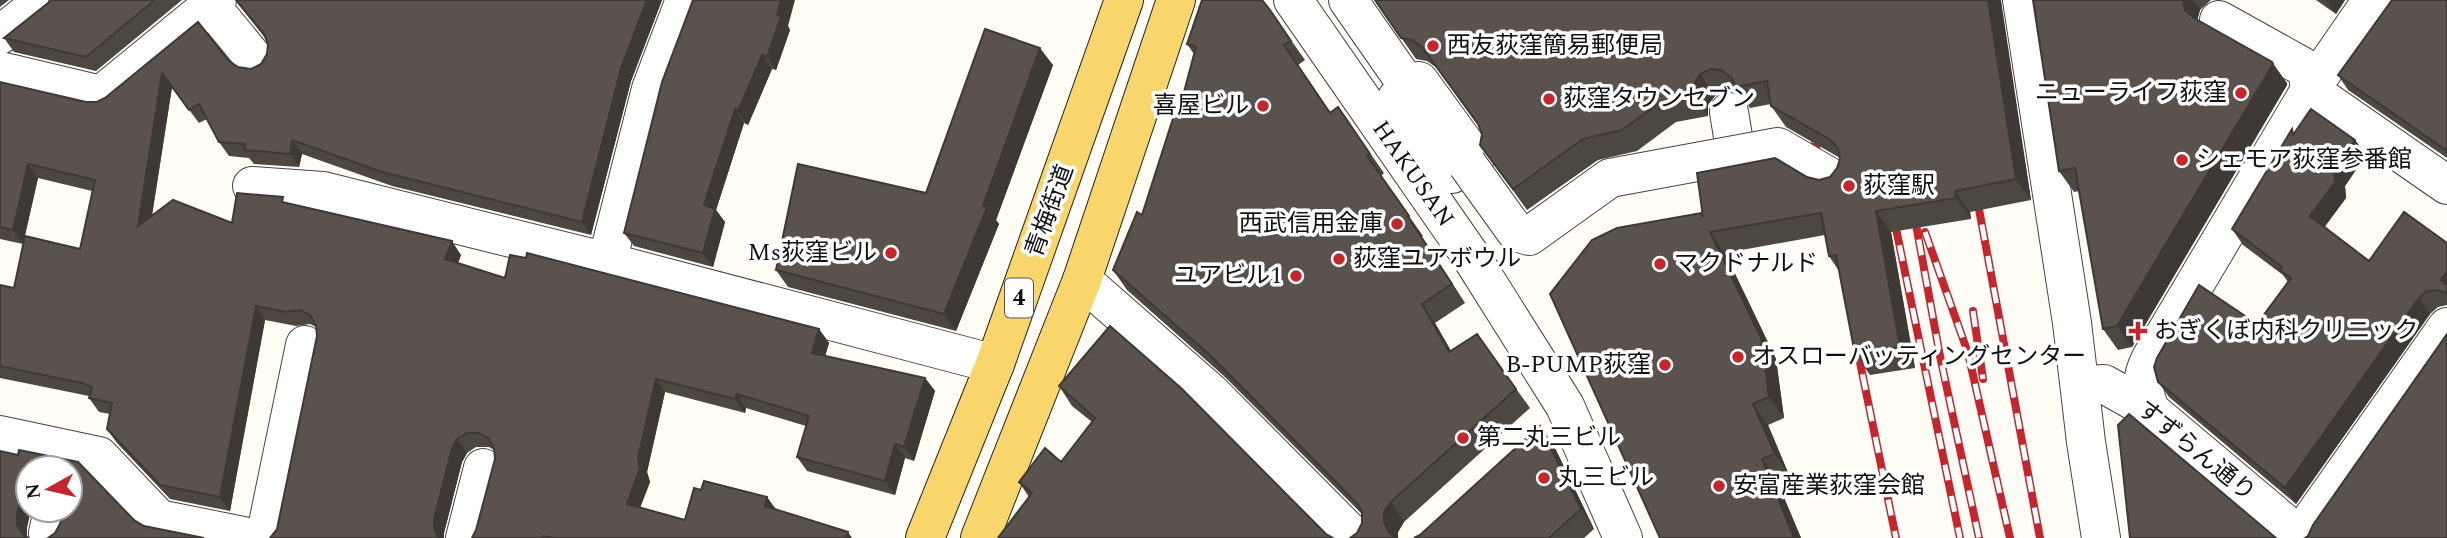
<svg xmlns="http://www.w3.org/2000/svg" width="2447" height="538" font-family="Spectral,'Noto Sans JP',serif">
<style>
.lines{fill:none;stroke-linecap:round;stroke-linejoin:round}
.minor-casing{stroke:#444;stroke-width:40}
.major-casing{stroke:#222;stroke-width:40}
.minor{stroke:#fff;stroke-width:38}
.major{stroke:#f9d66b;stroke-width:38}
.rail-casing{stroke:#c4262e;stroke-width:8}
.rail{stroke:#fff;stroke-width:5;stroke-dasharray:16;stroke-linecap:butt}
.minor-bridge-casing{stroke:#444;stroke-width:40;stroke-linecap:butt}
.minor-bridge{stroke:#fff;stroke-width:38}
.wall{fill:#4d4742}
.shaded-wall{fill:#3f3936}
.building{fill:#5a524d;stroke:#3f3936;stroke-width:2}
.poi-dot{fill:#c4262e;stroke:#fff;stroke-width:2.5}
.labels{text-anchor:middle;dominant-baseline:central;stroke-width:7;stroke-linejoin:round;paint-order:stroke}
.shield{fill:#fff;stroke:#585858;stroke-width:2}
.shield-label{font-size:23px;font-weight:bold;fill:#111}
.poi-label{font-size:24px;fill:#111;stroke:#fff;text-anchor:start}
.street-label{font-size:24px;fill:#111;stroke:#fff}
</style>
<rect width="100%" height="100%" fill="#fffdf5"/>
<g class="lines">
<g class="minor-casing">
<path id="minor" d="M1293,0L1470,255L1565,406L1623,538
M1348,0L1410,89
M2022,0L2072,323L2086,442L2101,538
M210,5L256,61
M2219,20L2307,69L2310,90L2447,185
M0,35L44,0
M0,71L101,95L217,0
M1419,81L1475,158L1452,174L1397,98Z
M1729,112L1736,155
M252,186L323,191L607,262L995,364
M607,262L651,89L685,0
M1082,280L1210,392L1355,538
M2081,386L2104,384L2150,410L2302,538
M2150,410C2142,387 2140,379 2151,358L2310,90L2372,0
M0,435L99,456L159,519L253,538
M48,533L53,510
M2300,536L2447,327
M265,538L305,345
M465,538L483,468"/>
</g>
<g class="major-casing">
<path id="major" d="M925,538L995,364L1124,0
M980,538L1082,280L1176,0"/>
</g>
<use href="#minor" class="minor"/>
<use href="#major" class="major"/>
<g class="rail-casing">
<path id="rail" d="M1812,127L1827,199
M1976,193L2040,538
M1913,208L1940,356L1979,538
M1893,214L1960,538
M1925,232L1968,353L2010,538
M1973,311L1983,379
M1856,343L1896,538"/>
</g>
<use href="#rail" class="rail"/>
<g class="minor-bridge-casing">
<path id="minor-bridge" d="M1467,164L1516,232L1529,236L1610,178L1778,147L1833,179"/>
</g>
<use href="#minor-bridge" class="minor-bridge"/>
</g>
<path class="wall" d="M0,0H9L0,7Z
M50,0H182L96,71L14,52L4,38L48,3Z
M235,0H662L631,81L591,235L392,186L302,154L299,167L254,164L249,158L229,156L219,142L207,119L199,123L172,87L152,216L232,223L287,203L461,255L458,263L505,278L819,329L829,343L825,356L925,378L935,391L914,461L905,458L895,495L807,471L797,457L806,426L746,408L745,413L665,392L647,472L650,482L640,508L685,520L701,490L767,497L776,510L852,538H472L476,530L495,459L494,450L489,447H476L467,453L462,462L444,533V538H270L277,529L317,336L316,327L310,324L296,326L265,320L230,511L170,499L117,443L107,429L110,414L99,412L89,398V396L0,378V285L14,288L80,249L92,191L38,178L23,244L0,239V82L86,102H97L229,61L238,67L251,69L261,64L267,54L268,44L265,38Z
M693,0L788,26L790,30L776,70L772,69L748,125L744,123L716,210L725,222L713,267L634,246L624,233Z
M1375,0L2000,3L2031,200L1970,212L1971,219L1891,232L1915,368L1870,375L1855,354L1839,271L1829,256L1825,235L1725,253L1776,359L1784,418L1768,425L1789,475L1777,481L1801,538H1660L1703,216L1807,177L1819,180L1830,177L1837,168L1840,158L1786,127L1771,106V104L1750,108L1741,95L1736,91L1726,90L1715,96L1708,105V116L1676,122L1637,151L1598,160L1527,210L1480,145L1482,134L1479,126L1437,68L1427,61L1416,59Z
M2033,0H2211L2200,10L2197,20L2287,83V85L2132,347L2118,350L2103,329L2079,191L2074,192L2059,171Z
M2316,0H2345L2336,14Z
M2447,0V158L2348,90L2338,75Z
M1270,10L1305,60L1298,65L1330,113L1338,107L1384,173L1381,176L1423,236L1422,237L1465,303L1435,323L1451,351L1477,334L1530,408L1404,522L1398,532L1357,533L1362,523V514L1225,377L1127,290L1113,270L1142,215L1180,107L1194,54L1187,44Z
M1053,65L996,220L999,224L956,331L788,287L776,270L926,193Z
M2294,132L2355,140L2366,155L2345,186L2346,198L2324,227L2369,261L2447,243V305L2438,307L2430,314L2296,504L2169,397L2158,382L2257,324L2288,282L2283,275L2243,245L2232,229Z
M1059,386L1326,534L1029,497L1019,482L1061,462L1092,422L1072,406Z
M1540,426L1554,446L1594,529L1584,538H1414L1420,535Z"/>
<path class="shaded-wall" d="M647,0H662L631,81L591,235L582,222L621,68Z
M781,0H795L788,26L790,30L776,70L767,57Z
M1988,0H2001L2031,200L2016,179Z
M2183,0H2193L2200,10L2197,21L2185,10Z
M2326,0H2345L2336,14Z
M1040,48L1053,65L996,220L999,224L956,331L944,314Z
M762,55L772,69L748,125L738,111Z
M2272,62L2287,83V85L2132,347L2117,326Z
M162,73L172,87L148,240L138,226Z
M1700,74L1715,96L1708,105V116L1693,95L1694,84Z
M735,109L744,123L716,210L725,222L713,267L703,253L704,205Z
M292,140L302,154L299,167L290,154Z
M2355,140L2366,155L2345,186L2346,198L2321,232L2310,216L2334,171Z
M28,164L38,178L23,244L13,230Z
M1955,191L1970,212L1971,219L1956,198Z
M1876,211L1891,232L1915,368L1900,347Z
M1408,217L1422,237L1465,303L1452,284Z
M1710,232L1725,253L1776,359L1784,418L1769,397Z
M452,241L461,255L454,273L445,259Z
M2447,271V289L2441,280Z
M2419,298L2430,314L2296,504L2285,488Z
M1422,304L1435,323L1463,372L1449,352Z
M256,306L265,320L230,511L220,497Z
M819,329L829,343L822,367L812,353Z
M925,378L935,391L914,461L904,447Z
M656,379L665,392L647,472L650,482L636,518L627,504Z
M737,394L746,408L745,413L735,399Z
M1753,404L1768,425L1789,475L1775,454Z
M1540,426L1554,446L1594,529L1581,509Z
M457,439L467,453L462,462L444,533V538H439L434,529V519L452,448Z
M895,444L905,458L895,495L885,481Z
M1762,459L1777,481L1801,538H1794Z
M27,482L28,484V510H31L27,528V538H26L17,525V515L22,492Z
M767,497L777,511L765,506Z
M1391,502L1404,522L1398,532V538L1389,533L1384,522V512Z
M848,532L852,538H846Z"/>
<path class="building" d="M50,0H155L86,57L4,38L48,3Z
M236,0H647L621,68L582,222L382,172L292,140L290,154L244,150L245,144L219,142L199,104L189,110L162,73L138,226L173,200L232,223L237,193L283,197L282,202L452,241L445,259L505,278L510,255L526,258L527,253L819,329L812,353L925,378L904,447L895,444L885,481L797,457L809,416L737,394L735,399L656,379L638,458L640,468L627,504L685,520L694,488L701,490L704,481L767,497L765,506L848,532L846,538H554L543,536L542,538H472L476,530L495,459L494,448L488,438L479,433H467L457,439L452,448L434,519V529L439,538H270L277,529L317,336L316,325L310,315L300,310L286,312L256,306L220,497L160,485L107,429L112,403L89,398L92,387L82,383L0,366V285L14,288L25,236L80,249L95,180L28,164L13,230L0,227V82L86,102H97L105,98L198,22L229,61L238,67L251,69L261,64L267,54L268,44L264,34Z
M693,0H781L777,15L781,16L767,57L762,55L738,111L735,109L704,205L715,209L703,253L624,233L662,82Z
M1202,0H1262L1270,10L1291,41L1284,45L1330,113L1338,107L1370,154L1367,156L1409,216L1408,217L1452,284L1422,304L1449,352L1477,334L1516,389L1391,502L1384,512V522L1389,533L1397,538H1350L1357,533L1362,523V512L1357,503L1212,357L1113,270L1137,212L1142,215L1177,106L1180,107L1196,47L1187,44Z
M1375,0H1988L2016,179L1955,191L1956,198L1876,211L1900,347L1855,354L1836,255L1829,256L1821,213L1710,232L1761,338L1769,397L1753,404L1775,454L1762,459L1794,538H1660L1550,294L1592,240L1617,228L1701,213L1703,217L1697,173L1775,158L1807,177L1819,180L1830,177L1837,168L1840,159L1838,148L1829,139L1771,106L1767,81L1736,87L1731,77L1721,70L1711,69L1700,74L1694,84L1693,95L1662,101L1622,130L1583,139L1513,189L1480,145L1482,134L1478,124L1422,47L1412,40L1401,38Z
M2033,0H2183L2185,10L2194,18L2272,62L2273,64L2117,326L2103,329L2075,168L2059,171Z
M2392,0H2447V151L2338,75Z
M985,29L1040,48L983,206L987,207L944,314L776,270L798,164L926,193Z
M2311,109L2355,140L2334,171L2335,182L2310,216L2369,261L2404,212L2447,243V271L2441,280L2447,285V293L2437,290L2427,291L2419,298L2285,488L2158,382L2154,367L2157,358L2199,285L2257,324L2291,278L2280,270L2282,267L2232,229L2292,129L2293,135Z
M1110,326L1181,388L1326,534L1333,538H998L1032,493L1019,482L1045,448L1061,462L1095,418L1059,386Z
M2447,334V538H2305L2308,536L2313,525Z
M2129,414L2276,538H2130L2118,425Z
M1540,426L1581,509L1549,538H1414L1420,535Z
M19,450L78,462L134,520L144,526L204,538H48L55,533L60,524L63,510H70V468H28V481L22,492L17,515V525L24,536L29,538H0V451L18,455Z"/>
<g class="poi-dot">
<circle cx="1433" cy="46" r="7"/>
<circle cx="2241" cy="93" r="7"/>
<circle cx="1549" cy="99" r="7"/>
<circle cx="1263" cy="106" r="7"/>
<circle cx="2182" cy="160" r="7"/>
<circle cx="1849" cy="186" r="7"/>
<circle cx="1397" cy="224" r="7"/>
<circle cx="891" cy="253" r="7"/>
<circle cx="1339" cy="259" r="7"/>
<circle cx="1660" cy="264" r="7"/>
<circle cx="1296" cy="276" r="7"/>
<path d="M2134.5 320.5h7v7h7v7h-7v7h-7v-7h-7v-7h7z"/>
<circle cx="1738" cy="357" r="7"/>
<circle cx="1665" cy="365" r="7"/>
<circle cx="1463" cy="438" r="7"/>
<circle cx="1544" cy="478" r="7"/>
<circle cx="1719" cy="486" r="7"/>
</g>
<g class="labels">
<rect class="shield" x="1005" y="278.5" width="28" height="39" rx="5"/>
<g class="shield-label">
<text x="1019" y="298">4</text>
</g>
<g class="poi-label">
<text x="1447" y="46">西友荻窪簡易郵便局</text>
<text x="2227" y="93" text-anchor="end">ニューライフ荻窪</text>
<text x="1563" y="99">荻窪タウンセブン</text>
<text x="1249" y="106" text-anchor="end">喜屋ビル</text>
<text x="2196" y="160">シェモア荻窪参番館</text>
<text x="1863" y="186">荻窪駅</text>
<text x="1383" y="224" text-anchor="end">西武信用金庫</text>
<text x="877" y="253" text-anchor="end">Ms荻窪ビル</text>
<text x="1353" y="259">荻窪ユアボウル</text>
<text x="1674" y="264">マクドナルド</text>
<text x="1282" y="276" text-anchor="end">ユアビル1</text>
<text x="2154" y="331">おぎくぼ内科クリニック</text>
<text x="1752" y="357">オスローバッティングセンター</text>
<text x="1651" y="365" text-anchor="end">B-PUMP荻窪</text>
<text x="1477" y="438">第二丸三ビル</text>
<text x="1558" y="478">丸三ビル</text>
<text x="1733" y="486">安富産業荻窪会館</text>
</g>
<g class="street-label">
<text transform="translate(1413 174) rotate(55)">HAKUSAN</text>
<text transform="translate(1050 211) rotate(-70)">青梅街道</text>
<text transform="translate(2196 451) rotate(39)">すずらん通り</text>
</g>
</g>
<g transform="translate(49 489) rotate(262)"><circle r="33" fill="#ffffff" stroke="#a0a0a0" stroke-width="2"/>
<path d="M0-5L12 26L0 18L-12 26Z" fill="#c4262e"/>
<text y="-10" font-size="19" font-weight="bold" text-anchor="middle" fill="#111111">N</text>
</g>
</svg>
